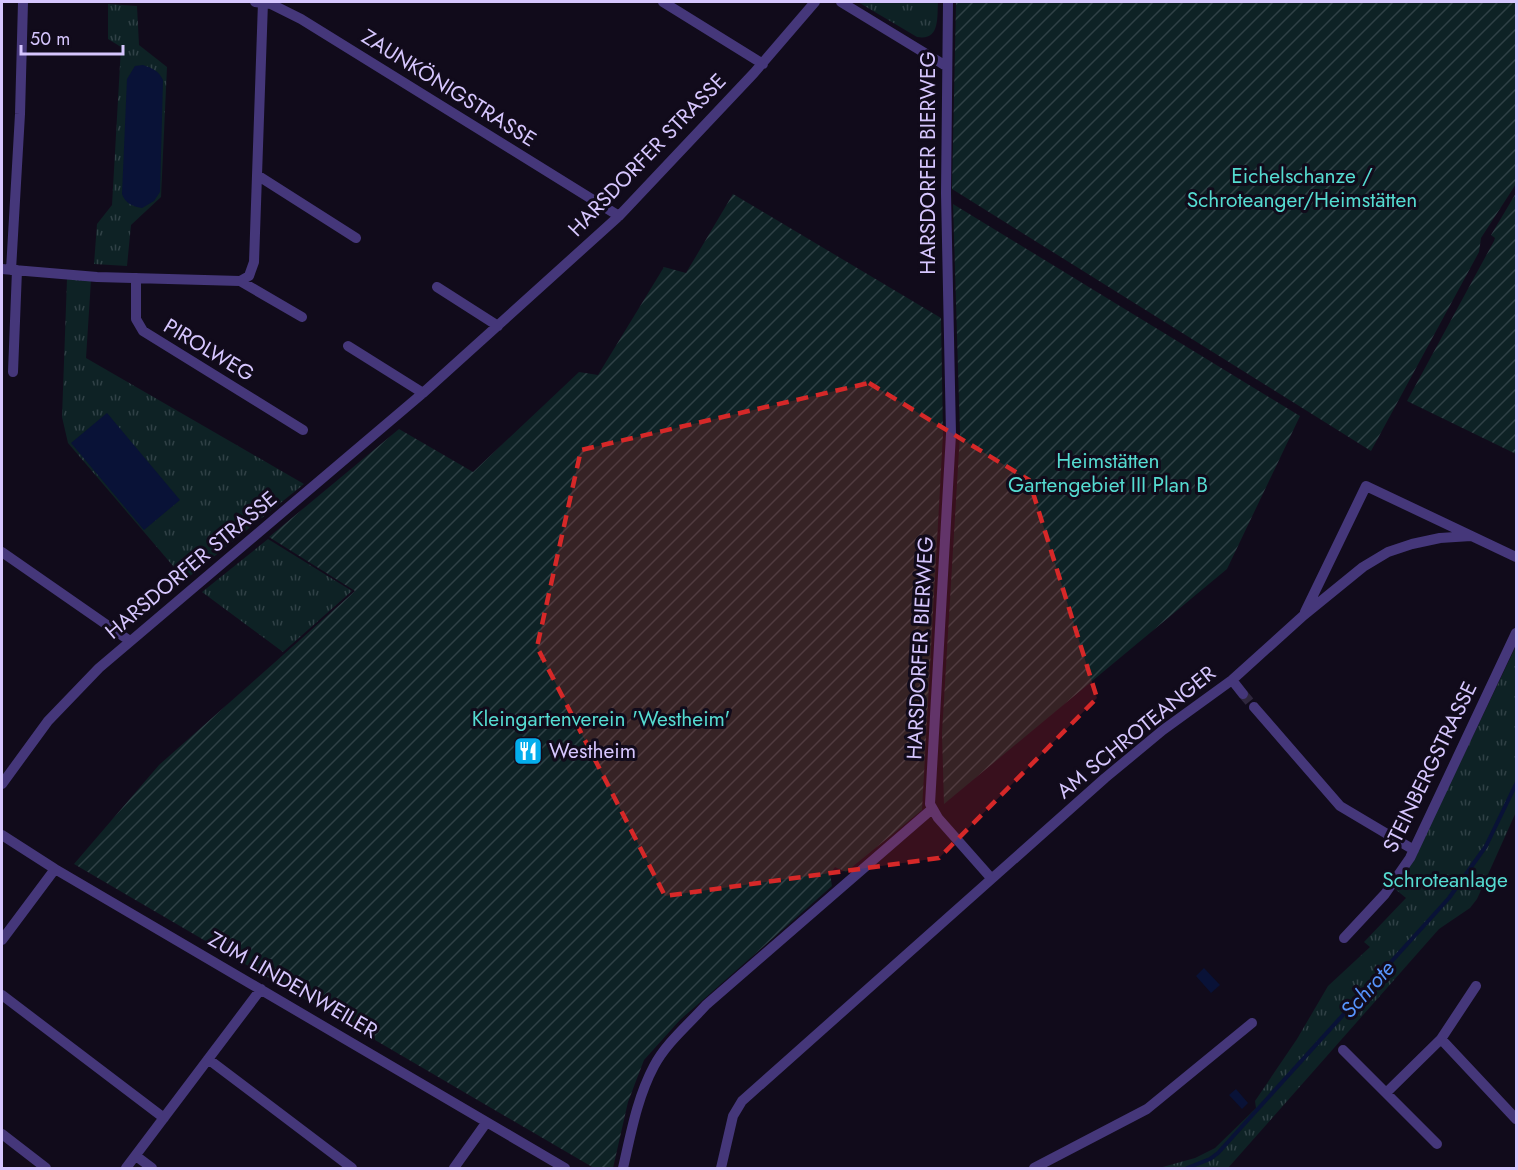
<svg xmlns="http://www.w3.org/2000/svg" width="1518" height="1170" font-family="Jost,sans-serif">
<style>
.park{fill:url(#park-tufts)}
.garden{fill:url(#garden-furrows)}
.water{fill:#091237}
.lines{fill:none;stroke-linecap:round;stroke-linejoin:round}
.stream{stroke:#091237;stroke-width:4}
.street-tunnel{stroke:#2f273d;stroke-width:10;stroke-dasharray:10 5;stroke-linecap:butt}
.street{stroke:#45377a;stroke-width:10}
.marked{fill:#d62828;fill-opacity:0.2;stroke:#d62828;stroke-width:4.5;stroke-dasharray:12 8;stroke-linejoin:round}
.labels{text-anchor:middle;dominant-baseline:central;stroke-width:6;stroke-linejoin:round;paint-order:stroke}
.street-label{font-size:21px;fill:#d6c6fe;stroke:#110b1b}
.park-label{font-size:21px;fill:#55dbd1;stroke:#110b1b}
.poi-label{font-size:21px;fill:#d6c6fe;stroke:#110b1b;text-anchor:start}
.water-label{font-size:22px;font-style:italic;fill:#5693fc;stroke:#110b1b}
</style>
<defs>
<pattern id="park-tufts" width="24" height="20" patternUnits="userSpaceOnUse" patternTransform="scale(1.5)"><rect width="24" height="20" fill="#0e2225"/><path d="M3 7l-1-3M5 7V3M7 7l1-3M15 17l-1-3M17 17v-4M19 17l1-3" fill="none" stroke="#304146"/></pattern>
<pattern id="garden-furrows" width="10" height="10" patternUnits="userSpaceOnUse" patternTransform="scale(1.5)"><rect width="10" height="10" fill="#0e2225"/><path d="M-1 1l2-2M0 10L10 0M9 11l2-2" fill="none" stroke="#304146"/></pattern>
</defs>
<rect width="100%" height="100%" fill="#110b1b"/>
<path class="park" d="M858,2H938C937,18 940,41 917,37Z
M108,4L137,6L139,45L167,67L161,197L131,225L127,266L94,264L97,224L112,205L121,47L108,39Z
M67,279L91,280L86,358L304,484L185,580L68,443L62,417Z
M268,539L352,591L283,652L202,592Z
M1516,646V812L1477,899L1470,908L1439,929L1228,1168H1159L1195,1158L1215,1148L1256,1108L1255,1101L1297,1039L1328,986L1370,947L1364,942L1406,898L1395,889L1415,857Z"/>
<path class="garden" d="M956,2H1516V184L1481,238L1479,252L1371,451L952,189Z
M1516,193V454L1407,401L1494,241L1495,238L1491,235Z
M733,194L941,318L943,434L922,810L846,872L835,867L830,874L832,886L680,1020L644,1060L628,1102L613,1168H594L74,864L159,765L355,591L269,537L399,429L473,472L579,372L598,375L664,267L686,273Z
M953,204L1300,416L1227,569L944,804L942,733L960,434Z"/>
<path class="water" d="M143,65C152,68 159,71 163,80L160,192L154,201L142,208C132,206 126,204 122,194L127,79L135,66Z
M107,413L180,500L144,530L71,443Z
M1204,968L1220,985L1211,993L1196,976Z
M1236,1089L1248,1103L1242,1109L1229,1095Z"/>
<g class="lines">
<path class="stream" d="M1187,1168L1210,1159L1218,1153L1449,898L1486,846L1516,784"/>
<path class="street-tunnel" d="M1243,694L1254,707"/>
<path class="street" d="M255,2L271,4L301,19L619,216
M663,2L763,64
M841,2L946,66
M948,2L946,193L951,434L930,804L938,818L991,878
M257,175L356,238
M2,269L97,277L240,281L302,317
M11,270L20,114L23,2
M136,278V319L143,331L303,430
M240,281L249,276L254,262L263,2
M437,287L498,326
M348,346L423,393
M13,372L17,270
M2,552L130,641
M1305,612L1366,486L1516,557
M1232,680L1243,694
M1254,707L1340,806L1414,850
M2,784L48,721L99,668L423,393L619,216L754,73L815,2
M2,835L55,869L565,1168
M1344,938L1385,894L1410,858L1516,633
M2,940L55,869
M1476,986L1441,1039L1516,1119
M2,995L164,1118
M1343,1050L1437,1144
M208,1059L352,1168
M1386,1093L1441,1039
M2,1134L46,1168
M136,1156L152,1168
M126,1168L261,989
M454,1168L486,1123
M623,1168C631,1133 637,1098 654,1066C666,1043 689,1024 706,1005L932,809
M721,1168L733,1116L742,1101L1105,778L1163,730L1232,680L1304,615L1363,567L1388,552L1412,544L1440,538L1471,536
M1034,1168L1147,1109L1252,1023"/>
</g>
<path class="marked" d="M869,383L1029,480L1097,698L939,858L665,896L537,647L581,450Z"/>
<defs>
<g id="restaurant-square" transform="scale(1.5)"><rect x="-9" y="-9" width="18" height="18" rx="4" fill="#04adec" stroke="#110b1b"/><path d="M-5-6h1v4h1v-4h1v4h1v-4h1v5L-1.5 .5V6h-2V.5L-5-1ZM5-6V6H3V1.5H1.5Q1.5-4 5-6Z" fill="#fff"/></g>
</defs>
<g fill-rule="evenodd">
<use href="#restaurant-square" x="528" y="751"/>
</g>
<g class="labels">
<g class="street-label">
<text transform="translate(449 88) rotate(32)">ZAUNKÖNIGSTRASSE</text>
<text transform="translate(647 155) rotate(-46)">HARSDORFER STRASSE</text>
<text transform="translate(928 163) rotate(-90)">HARSDORFER BIERWEG</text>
<text transform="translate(209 350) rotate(31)">PIROLWEG</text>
<text transform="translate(191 565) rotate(-40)">HARSDORFER STRASSE</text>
<text transform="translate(920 648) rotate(-87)">HARSDORFER BIERWEG</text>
<text transform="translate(1136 732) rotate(-39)">AM SCHROTEANGER</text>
<text transform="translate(1430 767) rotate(-64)">STEINBERGSTRASSE</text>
<text transform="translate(293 985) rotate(30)">ZUM LINDENWEILER</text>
</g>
<g class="park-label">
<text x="1302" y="176">Eichelschanze /<tspan x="1302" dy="24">Schroteanger/Heimstätten</tspan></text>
<text x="1108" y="461">Heimstätten<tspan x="1108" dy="24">Gartengebiet III Plan B</tspan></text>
<text x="601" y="719">Kleingartenverein 'Westheim'</text>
<text x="1445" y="880">Schroteanlage</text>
</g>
<g class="poi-label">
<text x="549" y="751">Westheim</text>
</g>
<g class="water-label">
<text transform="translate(1367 989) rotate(-48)">Schrote</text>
</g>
</g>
<rect width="1518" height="1170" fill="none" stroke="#d6c6fe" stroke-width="6"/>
<path d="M21 45v9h102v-9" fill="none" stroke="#d6c6fe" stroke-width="3"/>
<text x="30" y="45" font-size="18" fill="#d6c6fe" stroke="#110b1b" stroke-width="4.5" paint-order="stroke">50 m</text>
</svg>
